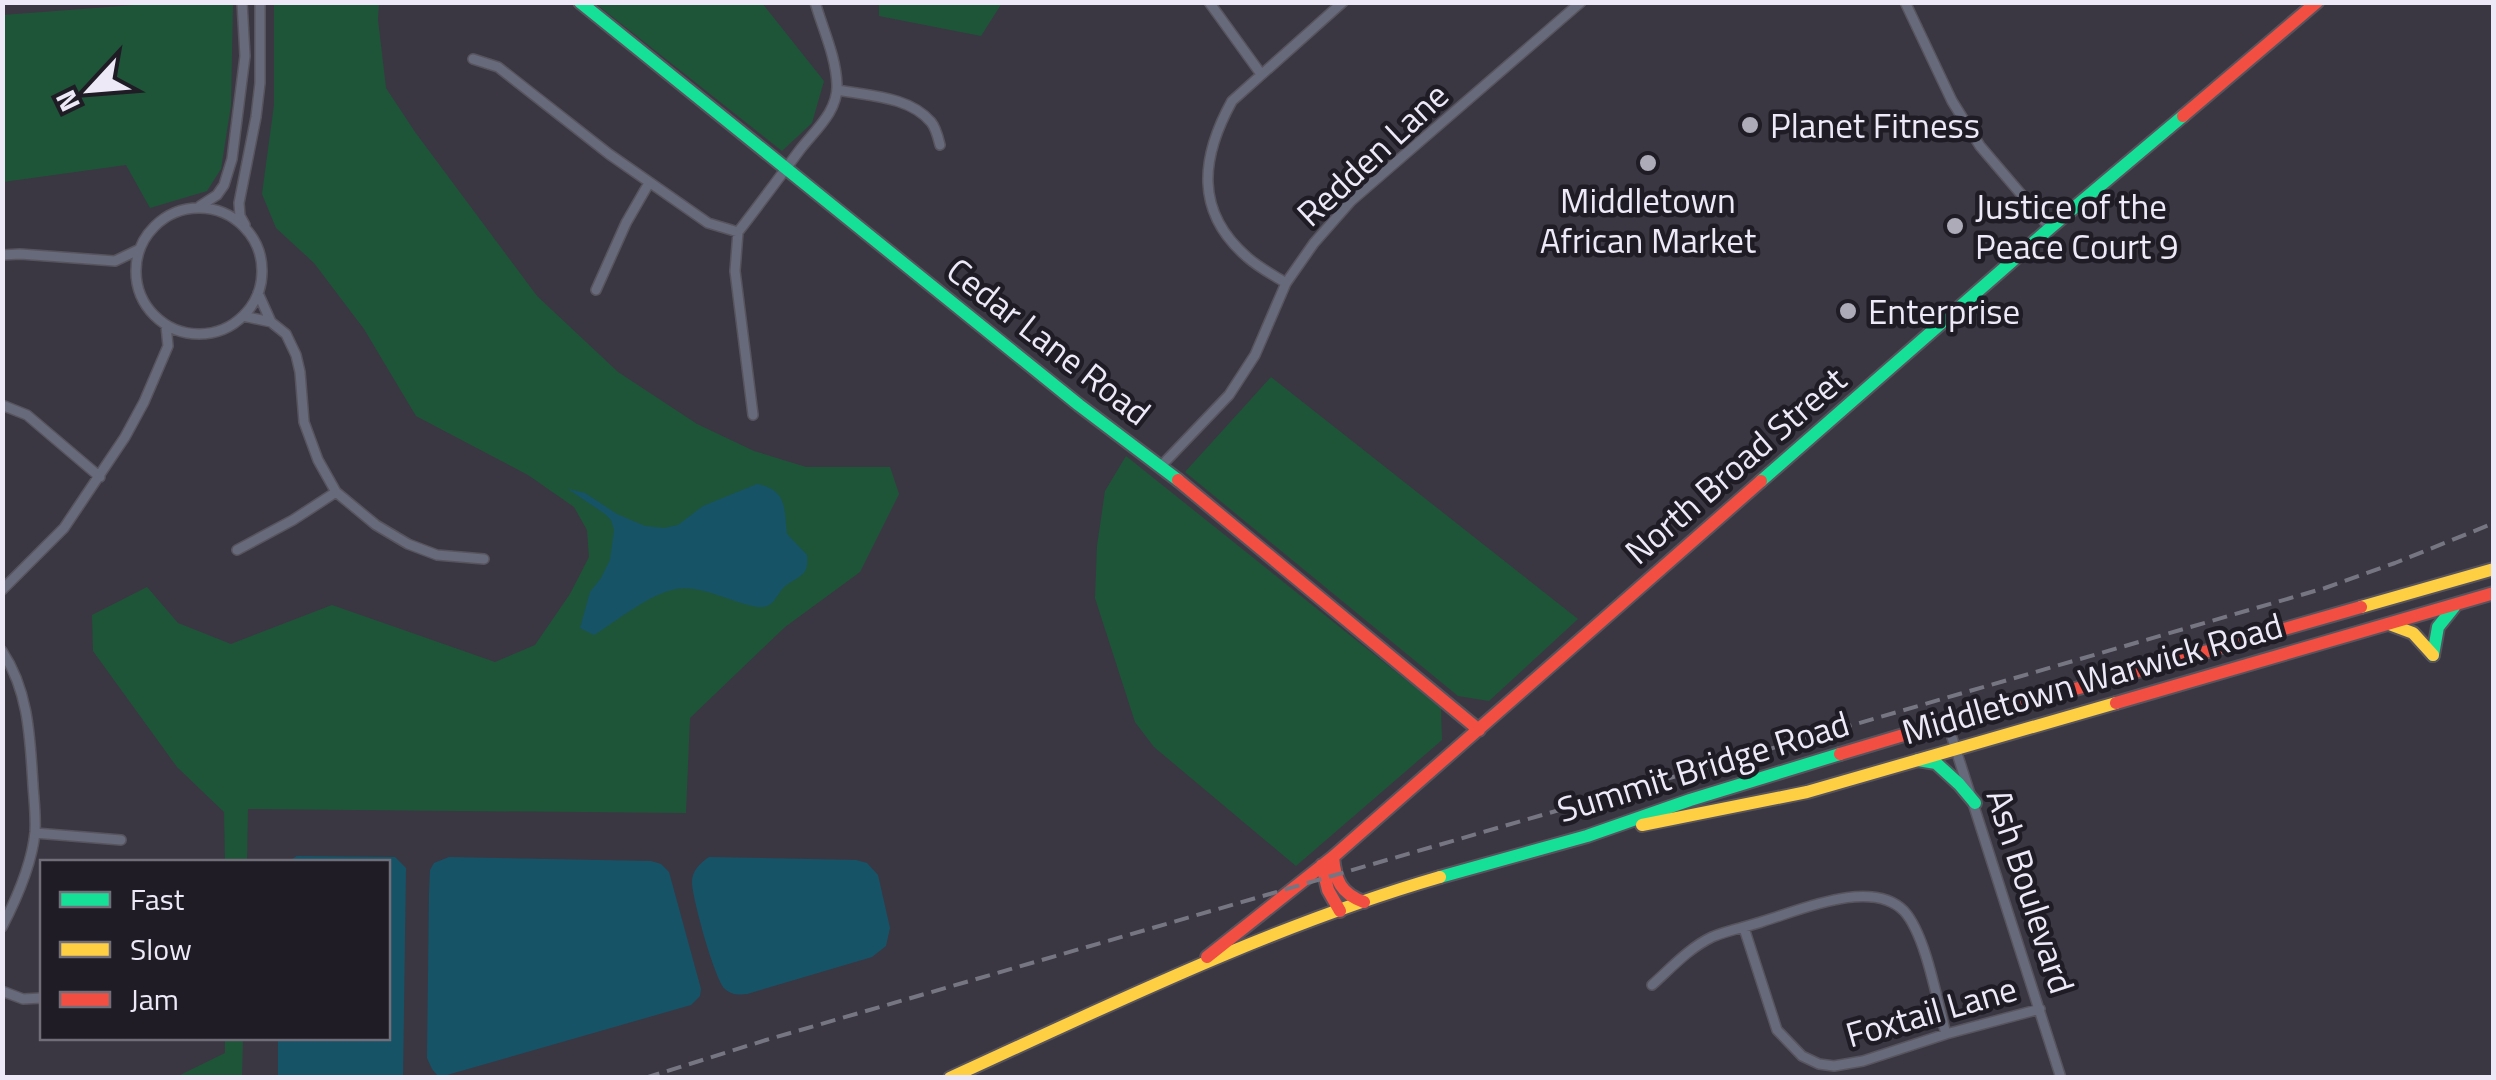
<svg xmlns="http://www.w3.org/2000/svg" width="2496" height="1080" font-family="'Titillium Web',sans-serif">
<style>
.green{fill:#1e5538}
.water{fill:#175366}
.lines{fill:none;stroke-linecap:round;stroke-linejoin:round}
.street-casing{stroke:#57545e;stroke-width:12}
.fast-casing{stroke:#57545e;stroke-width:16}
.slow-casing{stroke:#57545e;stroke-width:16}
.jam-casing{stroke:#57545e;stroke-width:16}
.street{stroke:#676a7b;stroke-width:9}
.fast{stroke:#16e098;stroke-width:12}
.slow{stroke:#ffcf43;stroke-width:12}
.jam{stroke:#f24e42;stroke-width:12}
.rail{stroke:#767682;stroke-width:4;stroke-dasharray:15 8;stroke-linecap:butt}
.poi-dot{fill:#aeabb8;stroke:#1f1c25;stroke-width:4}
.labels{text-anchor:middle;dominant-baseline:central;stroke-width:9;stroke-linejoin:round;paint-order:stroke}
.poi-label{font-size:35px;fill:#ede9f7;stroke:#1f1c25;text-anchor:start}
.street-label{font-size:35px;fill:#ede9f7;stroke:#1f1c25}
</style>
<rect width="100%" height="100%" fill="#3a3742"/>
<path class="green" d="M174,2L233,3L231,105L221,169L207,191L150,208L126,165L3,182V15Z
M274,3H379L378,20L386,88L415,132L537,296L618,372L697,424L754,451L806,467H890L899,494L860,572L785,627L690,718L686,813L248,809L247,862H225L224,812L177,767L93,651L92,615L147,587L178,623L231,644L332,605L495,662L535,645L570,594L589,557L587,530L574,507L528,475L416,416L364,329L314,263L276,228L262,194L274,105Z
M595,3H762L824,81L812,123L782,151Z
M879,3V2L1002,3L981,36L879,16Z
M1271,377L1578,619L1489,701L1458,696L1185,472Z
M1126,456L1441,708L1442,740L1296,866L1154,747L1135,722L1095,598L1097,546L1105,491Z
M225,1038H243L242,1077H176L225,1053Z"/>
<path class="water" d="M757,484C788,490 784,509 787,534L807,555C809,574 802,575 788,584C778,590 777,602 767,606C751,613 705,583 676,589C649,594 617,621 594,635L580,628L590,592L601,578L610,560L614,530L611,520L605,514L568,489L585,493L617,514L645,526L664,528L678,525L703,506Z
M297,856L395,857L406,868L403,1077H278V1038H388V862H287Z
M449,857L651,861L661,864L669,872L701,989L700,996L691,1005L447,1075H437L432,1069L427,1058L429,894L430,870L434,863Z
M709,857L856,860L867,863L878,875L890,928L886,946L872,957L747,994C738,995 732,995 725,989C715,980 692,898 692,882C692,871 700,863 709,857Z"/>
<g class="lines">
<g class="street-casing">
<path id="street" d="M1209,2L1261,74
M1905,2L1952,101L1980,146L2050,228
M473,59L498,67L609,154L708,223L738,232C759,205 779,178 799,151C814,131 838,112 837,85C836,56 823,30 815,2
M838,90C868,96 909,96 931,122C936,128 938,137 940,145
M200,206L217,195L224,185L232,159L245,56L242,2
M136 271a63 63 0 1 1 126 0a63 63 0 1 1-126 0Z
M245,225L240,216L239,203L256,117L260,83V2
M738,232L735,271L753,415
M2,255L20,254L115,261L140,249
M1286,283C1273,275 1258,267 1247,257C1194,211 1201,157 1232,101L1343,2
M596,290L626,223L649,183
M258,293L271,322L286,334L296,355L300,372L304,422L318,460L336,492L376,525L408,544L437,555L484,559
M243,316L271,322
M2,405L27,415L100,477
M1161,466L1229,395L1255,355L1286,283L1314,243L1351,201L1581,2
M237,550L293,520L336,492
M2,590L64,528L125,437L144,402L168,346L166,325
M2,651C29,691 30,739 33,785C34,800 36,817 35,832C32,864 17,898 2,927
M1947,722L2061,1078
M35,833L121,840
M1744,928L1777,1030L1802,1056L1819,1064L1834,1066L1863,1061L1946,1034L2040,1009
M1652,985C1671,968 1689,948 1712,937C1728,930 1747,927 1764,921C1800,910 1872,878 1904,911C1926,935 1937,1001 1946,1034
M2,991L23,999L42,998"/>
</g>
<g class="fast-casing">
<path id="fast" d="M580,2L1079,405L1178,480
M1761,481L2050,228L2183,116
M2433,655L2438,627L2454,607
M1918,760L1936,763L1959,784L1975,803
M1440,877L1587,836L1690,800L1840,754"/>
</g>
<g class="slow-casing">
<path id="slow" d="M2361,607L2494,569
M2389,624L2413,633L2433,655
M1642,825L1807,792L2116,703
M950,1078C1110,1005 1271,926 1440,877"/>
</g>
<g class="jam-casing">
<path id="jam" d="M2183,116L2317,2
M1178,480L1479,730
M2116,703L2494,593
M1840,754L1947,722L2044,698L2361,607
M1333,857C1335,880 1341,894 1364,902
M1322,865L1328,890L1340,911
M1207,957L1333,857L1761,481"/>
</g>
<use href="#street" class="street"/>
<use href="#fast" class="fast"/>
<use href="#slow" class="slow"/>
<use href="#jam" class="jam"/>
<path class="rail" d="M645,1078L766,1040L2325,588L2395,563L2494,523"/>
</g>
<g class="poi-dot">
<circle cx="1750" cy="125" r="10"/>
<circle cx="1648" cy="163" r="10"/>
<circle cx="1955" cy="226" r="10"/>
<circle cx="1848" cy="311" r="10"/>
</g>
<g class="labels">
<g class="poi-label">
<text x="1770" y="125">Planet Fitness</text>
<text x="1648" y="200" text-anchor="middle">Middletown<tspan x="1648" dy="40">African Market</tspan></text>
<text x="1975" y="206">Justice of the<tspan x="1975" dy="40">Peace Court 9</tspan></text>
<text x="1868" y="311">Enterprise</text>
</g>
<g class="street-label">
<text transform="translate(1372 154) rotate(-43)">Redden Lane</text>
<text transform="translate(1049 341) rotate(38)">Cedar Lane Road</text>
<text transform="translate(1735 465) rotate(-41)">North Broad Street</text>
<text transform="translate(2092 678) rotate(-16)">Middletown Warwick Road</text>
<text transform="translate(1703 766) rotate(-17)">Summit Bridge Road</text>
<text transform="translate(2031 891) rotate(72)">Ash Boulevard</text>
<text transform="translate(1931 1011) rotate(-16)">Foxtail Lane</text>
</g>
</g>
<rect width="2496" height="1080" fill="none" stroke="#ede9f7" stroke-width="10"/>
<rect x="40" y="860" width="350" height="180" fill="#1f1c25" stroke="#716e79" stroke-width="2.5"/>
<rect x="60" y="892" width="50" height="15" fill="#16e098" stroke="#716e79" stroke-width="2.5"/>
<text x="130" y="910" font-size="30" fill="#ede9f7">Fast</text>
<rect x="60" y="942" width="50" height="15" fill="#ffcf43" stroke="#716e79" stroke-width="2.5"/>
<text x="130" y="960" font-size="30" fill="#ede9f7">Slow</text>
<rect x="60" y="992" width="50" height="15" fill="#f24e42" stroke="#716e79" stroke-width="2.5"/>
<text x="130" y="1010" font-size="30" fill="#ede9f7">Jam</text>
<g transform="translate(90 90) rotate(244)" stroke="#1f1c25" stroke-width="8" paint-order="stroke">
<path d="M0-8L18 38L0 25L-18 38Z" fill="#ede9f7"/>
<text y="-15" font-size="28" font-weight="bold" text-anchor="middle" fill="#ede9f7">N</text>
</g>
</svg>
